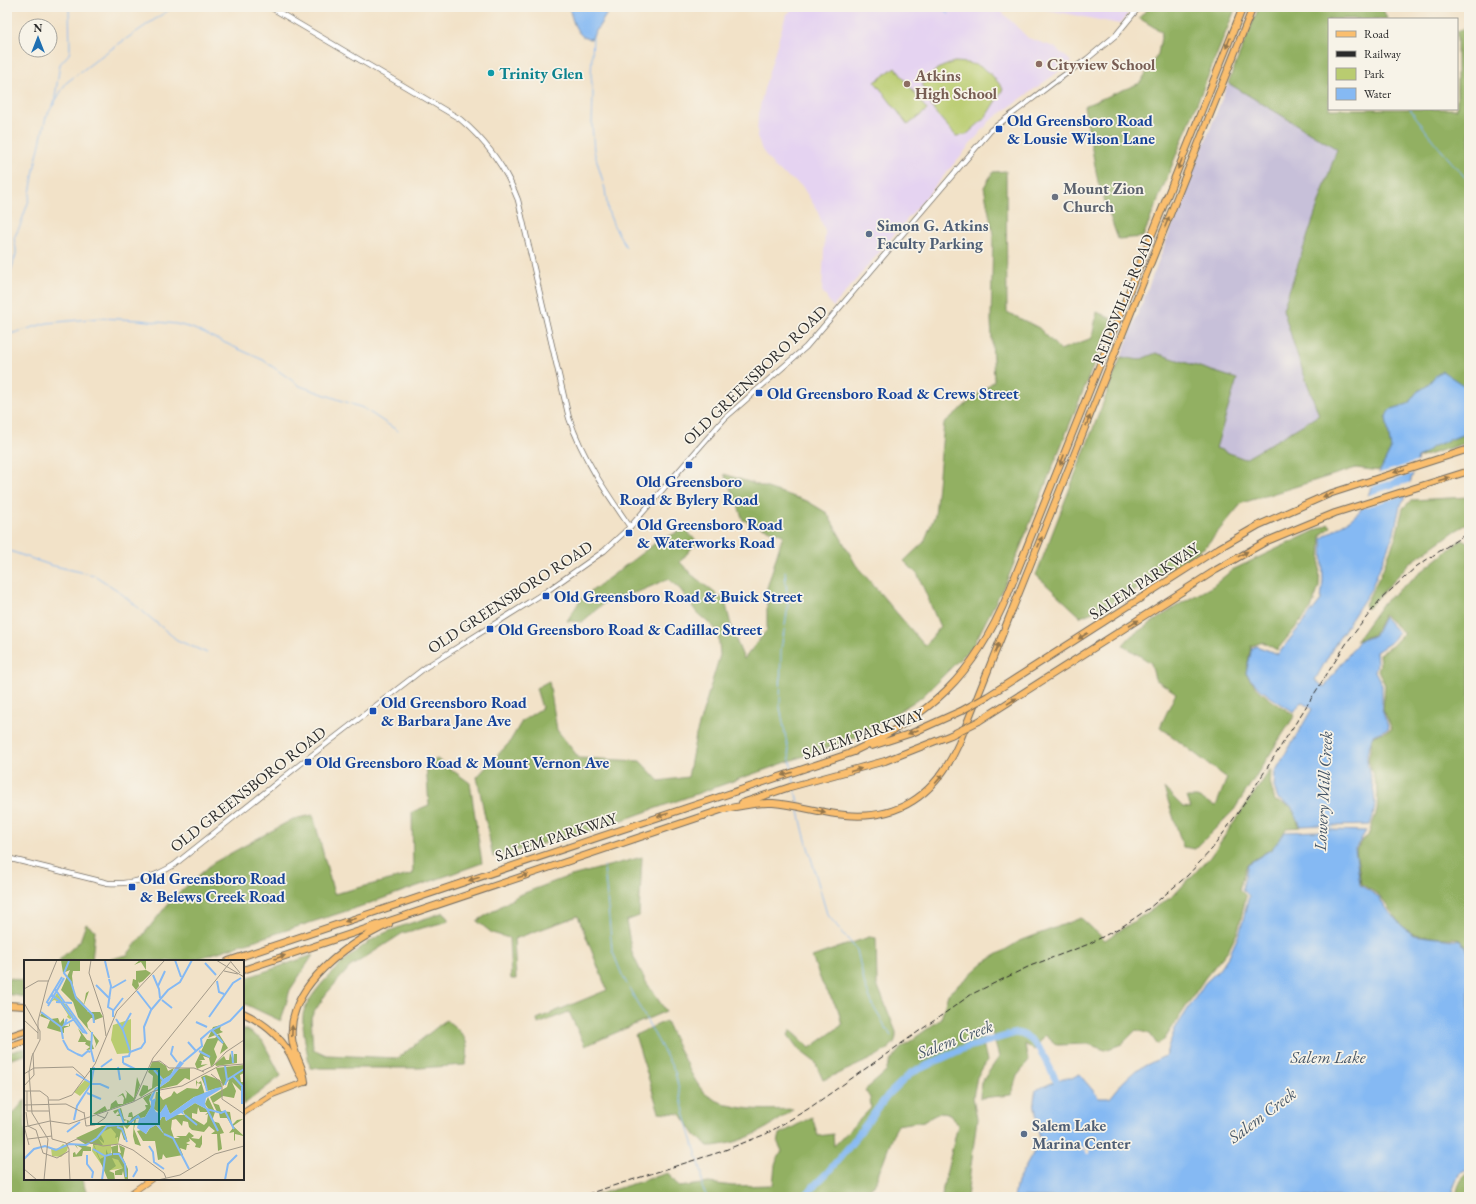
<svg xmlns="http://www.w3.org/2000/svg" width="1476" height="1204" font-family="'EB Garamond',serif">
<style>
.built{fill:#e5d3f1}
.industrial{fill:#c7c0d9}
.green{fill:#b9cc70;stroke:#727c4e}
.forest{fill:#92b062;stroke:#5e6e46}
.water{fill:#85b9f3;stroke:#58728f}
.pier{fill:#f2e2c8}
.lines{fill:none;stroke-linecap:round;stroke-linejoin:round}
.stream{stroke:#85b9f3;stroke-width:1}
.river{stroke:#85b9f3;stroke-width:7}
.minor-casing{stroke:#716b62;stroke-width:6}
.major-casing{stroke:#716b62;stroke-width:7}
.highway-casing{stroke:#716b62;stroke-width:8}
.minor{stroke:#fff;stroke-width:4.5}
.major{stroke:#fabe6e;stroke-width:5.5}
.highway{stroke:#fabe6e;stroke-width:6}
.rail{stroke:#2b2b2b;stroke-width:1;stroke-dasharray:6 3;stroke-linecap:butt}
.highway-bridge-casing{stroke:#716b62;stroke-width:8;stroke-linecap:butt}
.highway-bridge{stroke:#fabe6e;stroke-width:6}
.oneway{fill:#92744c}
.education-dot{fill:#8d6e63;stroke:#f7f3e8;stroke-width:1.5}
.culture-dot{fill:#0f9aa8;stroke:#f7f3e8;stroke-width:1.5}
.transit-dot{fill:#1a4fb4;stroke:#f7f3e8;stroke-width:1.5}
.worship-dot{fill:#6b7280;stroke:#f7f3e8;stroke-width:1.5}
.service-dot{fill:#5c6f8a;stroke:#f7f3e8;stroke-width:1.5}
.labels{text-anchor:middle;dominant-baseline:central;stroke-width:3.5;stroke-linejoin:round;paint-order:stroke}
.education-label{font-size:16px;font-weight:bold;fill:#785e54;stroke:#f7f3e8;text-anchor:start}
.culture-label{font-size:16px;font-weight:bold;fill:#0d838f;stroke:#f7f3e8;text-anchor:start}
.transit-label{font-size:16px;font-weight:bold;fill:#164399;stroke:#f7f3e8;text-anchor:start}
.worship-label{font-size:16px;font-weight:bold;fill:#5b616d;stroke:#f7f3e8;text-anchor:start}
.service-label{font-size:16px;font-weight:bold;fill:#4e5e75;stroke:#f7f3e8;text-anchor:start}
.street-label{font-size:16px;fill:#2b2b2b;stroke:#f7f3e8}
.water-label{font-size:17px;font-style:italic;fill:#465667;stroke:#f7f3e8}
.inset-river{fill:none;stroke:#85b9f3;stroke-width:2}
.inset-road{fill:none;stroke:#a29989;stroke-width:1}
.view{fill:#0f766e;fill-opacity:0.15;stroke:#0f766e;stroke-width:2}
.inset-edge{fill:none;stroke:#2b2b2b;stroke-width:2}
</style>
<rect width="100%" height="100%" fill="#f7f3e8"/>
<filter id="ink" filterUnits="userSpaceOnUse"><feTurbulence type="fractalNoise" baseFrequency=".025" numOctaves="2"/><feDisplacementMap in="SourceGraphic" scale="8" xChannelSelector="R" yChannelSelector="G"/><feConvolveMatrix kernelMatrix="1 2 1 2 8 2 1 2 1" color-interpolation-filters="sRGB"/></filter>
<filter id="wash" filterUnits="userSpaceOnUse"><feTurbulence type="fractalNoise" baseFrequency=".012" numOctaves="4" result="noise"/><feDisplacementMap in="SourceGraphic" scale="16" xChannelSelector="R" yChannelSelector="G"/><feGaussianBlur stdDeviation="0.9" result="paint"/><feColorMatrix in="noise" values="0 0 0 0 0 0 0 0 0 0 0 0 0 0 0 0 0 1.4 0 .05"/><feComposite in="paint" operator="in"/></filter>
<g filter="url(#wash)">
<rect width="100%" height="100%" fill="#f2e2c8"/>
<path class="built" d="M795,7H997L1028,38L1054,47L1072,62L990,121L833,307L822,291L825,231L817,210L802,186L776,169L762,150L757,137L758,115L764,89L781,31L786,15Z
M1032,7H1133L1120,24Z"/>
<path class="industrial" d="M1228,83L1337,148L1283,309L1298,358L1319,415L1245,459L1216,448L1156,353L1139,360L1121,357Z"/>
<path class="green" d="M954,62C980,63 988,68 1003,89L985,118L966,135L956,136L934,111L922,85L937,69Z
M895,67L927,110L908,125L875,82Z"/>
<path class="forest" d="M1149,7H1236L1143,237L1118,239L1098,182L1084,106L1140,83L1158,54L1162,32L1139,18Z
M1259,7H1382L1387,19H1329V109H1457V31L1469,27V389L1443,372L1435,376L1427,386L1417,392L1408,404L1389,410L1386,417L1391,449L1380,471L1356,468L1242,503L1205,547L1122,599L1081,617L1036,575L1121,357L1139,360L1156,353L1237,379L1216,448L1245,459L1319,415L1298,358L1283,309L1337,149L1228,83Z
M1006,171L1007,312L1039,328L1060,350L1092,338L1097,312L1112,319L1008,578L973,646L922,697L855,738L600,828L493,857L477,777L509,743L522,721L542,708L536,688L549,681L557,730L579,758L640,761L659,781L688,777L696,735L720,655L718,631L697,613L680,589L668,579L638,592L610,598L582,622L567,621L581,599L658,541L685,529L697,542L680,562L692,575L725,601L733,633L744,659L767,630V588L783,535L743,520L737,503L724,474L807,501L827,513L856,565L925,646L940,627L918,575L904,561L924,542L935,515L944,423L994,381L991,320L993,234L984,187L993,172Z
M1469,432V442L1418,458L1432,447Z
M1469,497V523L1455,531L1410,563L1367,609L1364,606L1380,576L1396,537L1403,508L1412,500Z
M1329,524L1331,527L1321,535L1319,587L1311,609L1277,650L1263,642L1251,646L1246,674C1258,693 1276,704 1295,715L1234,810L1195,849L1183,847L1164,788L1183,807L1191,808L1187,797H1197L1216,806L1227,778L1160,727L1176,693L1155,679L1151,663L1123,645L1131,636L1180,604L1213,586L1232,570Z
M1462,539L1469,543V952L1462,941L1454,938H1439L1413,934L1400,924L1379,895L1361,884L1356,850L1362,840L1368,836L1377,811L1378,791L1368,760L1373,736L1392,729L1383,709L1385,685L1378,670L1380,665L1379,654L1392,646L1404,633L1384,615L1374,634L1356,641L1384,602Z
M437,759L470,783L482,863L359,907L190,961H104L127,955L172,899L213,863L293,819L313,815L334,894L413,874L412,812L429,805L426,765Z
M1271,769L1270,782L1275,801L1291,806L1300,827L1286,828L1280,840L1271,849L1247,864L1239,889L1246,896L1238,931L1229,949L1205,978L1164,1040L1157,1044L1150,1034L1136,1030L1122,1044L1105,1050L1088,1044L1057,1045L1045,1035L1034,1050L1025,1044L1026,1052L1029,1061L1017,1076L1011,1095L980,1098L981,1083L999,1057L990,1025L980,1030L987,1061L977,1077L973,1097L977,1119L967,1197H942L943,1187L958,1125L951,1114L939,1113L924,1121L897,1125L874,1186L853,1197H590L668,1173L679,1187L709,1183L733,1186L773,1185L775,1164L782,1151L778,1143L780,1134L812,1117L818,1136L833,1134L834,1146L871,1108L870,1098L865,1090L885,1073L891,1060L901,1048L941,1019L948,994L983,963L1020,941L1081,918L1105,940L1173,896L1210,857Z
M642,857L639,916L626,921L632,953L646,982L666,1011L585,1046L569,1012L538,1024L537,1019L607,990L578,916L514,939L516,979H511L509,938L492,933L477,921L519,895L564,878Z
M444,912L449,921L403,933L350,967L326,994L311,1017L313,1049L326,1055L398,1058L446,1020C464,1033 472,1043 465,1065L419,1068H310C308,1055 300,1022 304,1011C313,985 362,942 387,932C405,924 425,919 444,912Z
M86,924L95,930L92,961H58L80,941Z
M869,937L876,938L877,984L896,1032C896,1037 896,1040 893,1044C883,1056 839,1073 823,1080L815,1062L799,1050L788,1035L791,1030L810,1048L842,1025L838,1009L822,983L812,957Z
M313,955L290,990L281,1021L243,1003V979Z
M11,978L25,982V997L7,994V980Z
M666,1021C673,1036 695,1087 707,1095C732,1112 765,1110 793,1109C771,1128 738,1146 708,1146L695,1135L681,1114L659,1112L635,1035Z
M243,1028L262,1040L281,1076L243,1105Z
M25,1048V1055L7,1060V1053Z
M25,1100V1179H83L85,1189L91,1197H7V1121Z
M1469,1173V1197H1457C1456,1189 1461,1177 1469,1173Z"/>
<path class="water" d="M569,7H611L591,39C576,39 572,18 569,7Z
M1442,371L1469,389V432L1432,447L1418,458L1405,498L1400,506L1394,533L1371,589L1334,646L1315,680L1324,687L1359,641L1375,635L1384,617L1399,633L1390,643L1376,652L1377,664L1375,671L1382,685V709L1389,728L1373,735C1371,743 1366,752 1367,760C1370,787 1381,796 1370,825L1329,826V830L1366,831L1355,849L1360,885L1379,897L1386,909L1401,925L1413,935L1461,941L1469,953V1169L1459,1174L1453,1189L1454,1197H1014L1017,1182L1040,1141L1034,1100L1036,1090L1063,1078H1072L1079,1074L1096,1094L1098,1098H1110L1123,1082L1136,1070L1165,1056L1175,1029L1205,983L1218,971L1230,954L1240,932L1249,896L1242,889L1248,864L1272,849L1285,832L1322,831V825L1301,826L1291,806L1278,799L1274,787L1275,772L1312,709L1301,702L1294,712C1277,701 1258,691 1246,673L1252,648L1256,646L1278,654L1321,600L1323,581L1322,538L1351,519L1360,511L1391,449L1386,417L1389,410L1408,404L1417,392L1427,386L1435,376Z"/>
<path class="pier" d="M1419,461L1415,473L1370,487L1377,474Z
M1411,482L1408,494L1359,509L1366,496Z
M1037,1143L1087,1148V1146H1090L1089,1154H1086V1151L1036,1146Z"/>
<g class="lines">
<path class="stream" d="M940,7L949,14
M593,37L591,75L593,94L592,125L594,151L605,189L608,211L613,224L626,247
M54,104L60,64L69,54L70,49L69,7
M1410,109L1435,143L1469,182
M7,284L16,254V249L14,238L20,226L29,200L34,170L46,117L66,83L104,54L173,7
M7,335L47,323L100,318L139,320L176,324L192,328L263,360L300,386L363,408L398,431
M7,550L50,565L94,575L117,590L177,640L207,653
M785,571L788,606L781,650L780,707L792,770
M793,775L794,784
M795,789L798,803
M799,811L804,833L827,914L857,950L865,986L874,1008L891,1036
M1332,832V825
M604,866L612,950L622,975L675,1072L685,1116L702,1173V1187L707,1197
M916,1071V1066"/>
<path class="river" d="M803,1197L827,1173L848,1148L888,1095L911,1073L962,1049L1016,1033C1040,1035 1049,1071 1061,1089"/>
</g>
</g>
<g filter="url(#ink)">
<g class="lines">
<g class="minor-casing">
<path id="minor" d="M270,7L460,119C486,141 506,168 518,200L569,418C583,459 606,492 630,527
M7,858L108,883C132,885 153,878 174,865L303,762L426,667L547,591L604,551L630,527L725,418L806,347L991,130L1053,83L1087,59L1116,35L1139,7"/>
</g>
<g class="major-casing">
<path id="major" d="M243,1113L271,1095L305,1082
M126,1197L151,1179"/>
</g>
<g class="highway-casing">
<path id="highway" d="M988,696L1219,548L1259,525L1329,494L1469,449
M979,721L1216,570L1267,541L1335,513L1469,471
M872,746L912,733L961,711
M850,753C930,716 974,676 1008,594L1243,7
M742,803L790,787L885,761L951,735
M725,809C741,806 756,802 773,803C794,805 815,811 836,814C896,823 935,797 959,743L1253,7
M228,961L854,752
M243,970L727,808
M7,1005L25,1006
M243,1013C263,1022 279,1035 290,1054C295,1064 298,1074 305,1082
M7,1037L25,1031
M7,1047L25,1041
M305,1082C304,1066 293,1054 292,1038C287,986 348,943 389,924"/>
</g>
<use href="#minor" class="minor"/>
<use href="#major" class="major"/>
<use href="#highway" class="highway"/>
<path class="rail" d="M578,1197L720,1152L766,1134L808,1109L972,994L1030,966L1089,944L1123,926L1148,909L1187,876L1212,849L1242,807L1348,641L1380,600L1417,566L1469,532"/>
<g class="highway-bridge-casing">
<path id="highway-bridge" d="M961,711L988,696
M951,735L979,721"/>
</g>
<use href="#highway-bridge" class="highway-bridge"/>
</g>
<defs><path id="oneway-solid" d="M-6-.8H1V-3.2L6.5 0L1 3.2V.8H-6Z"/></defs>
<g class="oneway">
<use href="#oneway-solid" transform="translate(1228 43) rotate(112)"/>
<use href="#oneway-solid" transform="translate(1180 164) rotate(112)"/>
<use href="#oneway-solid" transform="translate(1167 222) rotate(-68)"/>
<use href="#oneway-solid" transform="translate(1088 421) rotate(-68)"/>
<use href="#oneway-solid" transform="translate(1062 460) rotate(112)"/>
<use href="#oneway-solid" transform="translate(1399 471) rotate(163)"/>
<use href="#oneway-solid" transform="translate(1444 479) rotate(-17)"/>
<use href="#oneway-solid" transform="translate(1328 495) rotate(160)"/>
<use href="#oneway-solid" transform="translate(1040 542) rotate(-68)"/>
<use href="#oneway-solid" transform="translate(1243 554) rotate(-29)"/>
<use href="#oneway-solid" transform="translate(1134 623) rotate(-33)"/>
<use href="#oneway-solid" transform="translate(1083 636) rotate(147)"/>
<use href="#oneway-solid" transform="translate(997 648) rotate(-68)"/>
<use href="#oneway-solid" transform="translate(1012 701) rotate(-32)"/>
<use href="#oneway-solid" transform="translate(913 732) rotate(159)"/>
<use href="#oneway-solid" transform="translate(856 770) rotate(-15)"/>
<use href="#oneway-solid" transform="translate(787 774) rotate(162)"/>
<use href="#oneway-solid" transform="translate(939 779) rotate(-50)"/>
<use href="#oneway-solid" transform="translate(820 811) rotate(12)"/>
<use href="#oneway-solid" transform="translate(663 815) rotate(162)"/>
<use href="#oneway-solid" transform="translate(523 876) rotate(-18)"/>
<use href="#oneway-solid" transform="translate(474 879) rotate(162)"/>
<use href="#oneway-solid" transform="translate(350 920) rotate(162)"/>
<use href="#oneway-solid" transform="translate(280 957) rotate(-19)"/>
<use href="#oneway-solid" transform="translate(292 1031) rotate(-88)"/>
</g>
</g>
<g class="education-dot">
<circle cx="1039" cy="64" r="4"/>
<circle cx="907" cy="84" r="4"/>
</g>
<circle class="culture-dot" cx="491" cy="73" r="4"/>
<g class="transit-dot">
<rect x="995" y="125" width="8" height="8" rx="2"/>
<rect x="755" y="389" width="8" height="8" rx="2"/>
<rect x="685" y="461" width="8" height="8" rx="2"/>
<rect x="625" y="529" width="8" height="8" rx="2"/>
<rect x="542" y="592" width="8" height="8" rx="2"/>
<rect x="486" y="625" width="8" height="8" rx="2"/>
<rect x="369" y="707" width="8" height="8" rx="2"/>
<rect x="304" y="758" width="8" height="8" rx="2"/>
<rect x="128" y="883" width="8" height="8" rx="2"/>
</g>
<circle class="worship-dot" cx="1055" cy="197" r="4"/>
<g class="service-dot">
<circle cx="869" cy="234" r="4"/>
<circle cx="1024" cy="1134" r="4"/>
</g>
<g class="labels">
<g class="education-label">
<text x="1047" y="64">Cityview School</text>
<text x="915" y="75">Atkins<tspan x="915" dy="18">High School</tspan></text>
</g>
<g class="culture-label">
<text x="499" y="73">Trinity Glen</text>
</g>
<g class="transit-label">
<text x="1007" y="120">Old Greensboro Road<tspan x="1007" dy="18">&amp; Lousie Wilson Lane</tspan></text>
<text x="767" y="393">Old Greensboro Road &amp; Crews Street</text>
<text x="689" y="481" text-anchor="middle">Old Greensboro<tspan x="689" dy="18">Road &amp; Bylery Road</tspan></text>
<text x="637" y="524">Old Greensboro Road<tspan x="637" dy="18">&amp; Waterworks Road</tspan></text>
<text x="554" y="596">Old Greensboro Road &amp; Buick Street</text>
<text x="498" y="629">Old Greensboro Road &amp; Cadillac Street</text>
<text x="381" y="702">Old Greensboro Road<tspan x="381" dy="18">&amp; Barbara Jane Ave</tspan></text>
<text x="316" y="762">Old Greensboro Road &amp; Mount Vernon Ave</text>
<text x="140" y="878">Old Greensboro Road<tspan x="140" dy="18">&amp; Belews Creek Road</tspan></text>
</g>
<g class="worship-label">
<text x="1063" y="188">Mount Zion<tspan x="1063" dy="18">Church</tspan></text>
</g>
<g class="service-label">
<text x="877" y="225">Simon G. Atkins<tspan x="877" dy="18">Faculty Parking</tspan></text>
<text x="1032" y="1125">Salem Lake<tspan x="1032" dy="18">Marina Center</tspan></text>
</g>
<g class="street-label">
<text transform="translate(1123 299) rotate(-68)">REIDSVILLE ROAD</text>
<text transform="translate(755 375) rotate(-44)">OLD GREENSBORO ROAD</text>
<text transform="translate(1144 581) rotate(-33)">SALEM PARKWAY</text>
<text transform="translate(510 597) rotate(-33)">OLD GREENSBORO ROAD</text>
<text transform="translate(863 734) rotate(-19)">SALEM PARKWAY</text>
<text transform="translate(248 789) rotate(-38)">OLD GREENSBORO ROAD</text>
<text transform="translate(556 837) rotate(-18)">SALEM PARKWAY</text>
</g>
<g class="water-label">
<text transform="translate(1323 791) rotate(-87)">Lowery Mill Creek</text>
<text transform="translate(955 1039) rotate(-21)">Salem Creek</text>
<text x="1328" y="1057">Salem Lake</text>
<text transform="translate(1262 1115) rotate(-37)">Salem Creek</text>
</g>
</g>
<g transform="translate(24 960)">
<rect width="220" height="220" fill="#f2e2c8"/>
<path d="M33,33L39,42H37L40,43L61,73L49,57L39,64L46,59L43,57L44,55L36,42L30,40L27,42ZM107,59V93L93,94L87,80L89,65ZM61,120L67,123L66,125L56,136L50,132ZM93,166L94,184L87,185V196L94,200L100,208L82,211L68,191L70,179L77,171ZM39,184L44,187L43,191L37,197L28,196L27,188L34,189Z" fill="#b9cc70"/>
<path d="M37,0L56,1V11H49L48,16L50,34L60,44L62,33L65,31L60,45L64,52H76L79,57L71,60L70,63V58H67L63,63L64,68L75,81L71,88L72,84L69,75L54,57L49,42L37,30L46,10L39,13ZM116,0H122V10L127,13L119,21L115,23L114,21L115,26L112,30L108,25L109,19L112,20V11L122,10L117,2L110,5ZM18,53L27,59L34,58L36,63L40,58V66H45L46,62V66L40,68V73L23,68L26,60L16,56ZM197,65L196,70L199,72L184,78L189,67ZM54,68L63,80L67,81L70,89L62,90L66,87L61,84L62,82H54L57,75ZM195,74L204,88L196,94L199,84L194,80L190,89L193,97L190,104L187,107L185,98L179,96L181,100H175L178,101L177,105L184,104L173,109L171,104L183,79L191,78ZM206,93L209,100L210,94H213V103L192,106L191,104L200,96L202,100H205ZM134,101L142,106L144,111L150,108L147,115L138,120L136,127L133,126L117,137L115,135L119,125L124,126V130L128,128L129,116L124,112L128,102ZM220,105V113L216,115L217,122H220V134L208,122L212,131L210,138L199,136L189,143L195,145L197,151L206,152L208,165L213,160L219,159L209,166L220,176L211,174V180L210,181V172L205,173L209,168L203,158H196L195,153L193,152L186,137L203,127L205,120L199,126L192,108ZM166,108V120L161,118L153,125L132,130L145,121L153,109ZM182,115L196,120L198,127L183,131L177,117ZM113,117L116,125L110,141L73,154H69L81,146L83,150L86,149L87,144L92,140L94,144H99L100,138L98,135L93,137L99,133L102,139L103,133L101,130L110,138ZM172,120L174,123L177,121L181,135L170,137L146,154L142,145L136,153L130,149L132,132H137L134,133L139,140L147,136L150,131L153,134L163,128L174,129L177,124L173,123L172,127ZM128,133L125,140L127,147L121,157L112,159L110,169L117,186L111,184L109,176L110,160L103,169L99,165L103,179L100,180L97,171L94,184V177L91,178L92,174L87,168L76,173L80,181V183L74,178L79,185H70L76,199L82,196V189L84,194L88,193L87,187L94,185V192L97,193L95,185L101,188L99,198L104,209V219L101,220L99,211L98,215H91V211L99,208L94,200L88,198L92,206L85,211L90,213L91,220H84L69,184H61L52,178L78,166L103,163V160L100,161L96,156H92L95,154L94,151L91,154L89,151L97,148L100,159L106,161L108,157H104L105,153L108,152L109,157L121,150L123,147L122,148L121,145H124L119,138ZM184,137L191,152L188,161L195,163L200,173L196,174L198,189L194,191L193,174H187L191,171L185,166L180,172L168,170L165,167L164,162L159,161L158,166L152,159L148,160L147,169L150,178H156L152,176H162L165,172L170,176L167,178L175,179L178,175V184L176,188L171,187L172,184L165,178L166,181L162,183L166,185H163L162,190L156,188L159,195L142,198L139,194L138,199L134,200L131,181H119L113,171L117,170L115,168L122,174L126,168L132,165L140,174L134,164L138,157H141L142,161L151,155H161L159,151L171,143L186,151L181,144ZM174,147L176,152H184L181,155L184,154L183,162L180,165L168,158V153L173,154ZM50,184L67,187V191H59L58,196L49,197V193L51,192L52,195L58,188L52,185L54,189Z" fill="#92b062" fill-rule="evenodd"/>
<path d="M156,101L160,103L145,121L132,130L128,140L132,138L130,148L132,152L136,153L142,144L146,154L170,137L192,128L198,127L197,129L182,138L181,144L184,150L171,143L159,151L160,155L157,153L142,161L141,157H138L134,163L140,174L132,165L125,169L122,174L113,168L115,159L121,157L127,147V141L125,140L131,128L136,126L138,120L146,115Z" fill="#85b9f3"/>
<path class="inset-river" d="M151,0L157,17M45,1L40,13L47,22L52,38L69,55L70,63M81,1L85,18M181,3L192,15M129,15L135,29L136,38M85,19L87,26L84,47L89,50V57M193,21L195,32L200,34M72,25L86,39M134,26L141,11M88,28L102,20M31,29L63,74M113,31L127,49M28,35L36,41L59,72L63,73M138,40L148,48M32,42L48,43M25,44L23,42L38,17M24,46L40,18M89,51L99,38M17,52L37,67L39,79M185,57L209,23L217,18M43,59L40,65L52,58M92,59L99,70L106,91M172,62L183,67M98,69L107,53M188,70L199,83M39,80L44,89L53,94M164,82L172,91M149,86L147,94L153,102M67,90L68,72M67,90L70,102M175,91L186,97M208,91L209,103M106,92L117,88L121,82L120,67L127,50L144,30L156,22L168,0M53,94L58,96L64,91L66,92M159,102L178,86L177,79L186,71L206,61L220,46M99,103V97L105,96L106,92M99,103L111,109M201,106L203,120M77,107L88,99M94,107L96,120M130,110L139,120M52,114L67,123M209,116L220,128M180,117L183,131M67,124H76L85,128M201,125L203,120L220,109M63,133L77,139M218,144V127M95,149L100,164M161,155L173,165M50,160L53,146L67,124L70,107M93,167L98,169L103,182M194,171L183,149L197,153L201,151L210,169M43,172L56,162M140,174L149,178L165,209M125,186L129,192L130,202L140,209M69,189L81,196L88,194M89,194H95L101,204L102,217M63,195V204L69,212L68,218M0,199L10,189L21,186L32,190L45,184L62,185L73,178L83,166L104,164L114,156L117,160M109,217L113,210L112,206M78,220L81,197M201,220L204,204L213,195"/>
<path class="inset-road" d="M67,0L65,13L79,55L82,76M192,0L220,17M207,2L216,13M200,11L214,14M0,29L14,21H25M0,43L16,71V80L8,96L5,112L8,153L24,179L20,220M0,60L14,73M14,79V61L24,22L33,0M127,102L136,101L145,108H170L180,112M178,111L189,106L202,92L220,80M0,114L10,108L49,107L61,118M187,114L198,123V139L220,154M0,126L10,115L9,93M0,131H16L24,137L28,179L42,183L45,189V201M25,140H35L48,135L71,104L93,51L141,0M110,141L129,98L208,0M0,145L42,144L60,153M3,151H25M3,151V131M2,152L4,166L12,170L19,193L33,198L45,191M60,152L62,166L71,165L81,158M73,155L81,158L84,152M0,166L5,185M0,167L26,161L45,164L109,142L130,131L158,126L195,106L220,104M4,179L28,176M42,184L53,179L79,186L95,184L109,190L140,213L142,218M45,201L46,220M0,209L13,220M134,220L156,215L191,194L220,186"/>
<path class="view" d="M67,109H135V164H67Z"/>
<rect width="220" height="220" class="inset-edge"/>
</g>
<rect width="1476" height="1204" fill="none" stroke="#f7f3e8" stroke-width="24"/>
<rect x="1328" y="18" width="130" height="92" fill="#f7f3e8" stroke="#a5a39c"/>
<rect x="1336" y="31" width="20" height="6" fill="#fabe6e" stroke="#a5a39c"/>
<text x="1364" y="38" font-size="12" fill="#2b2b2b">Road</text>
<rect x="1336" y="51" width="20" height="6" fill="#2b2b2b" stroke="#a5a39c"/>
<text x="1364" y="58" font-size="12" fill="#2b2b2b">Railway</text>
<rect x="1336" y="68" width="20" height="12" fill="#b9cc70" stroke="#a5a39c"/>
<text x="1364" y="78" font-size="12" fill="#2b2b2b">Park</text>
<rect x="1336" y="88" width="20" height="12" fill="#85b9f3" stroke="#a5a39c"/>
<text x="1364" y="98" font-size="12" fill="#2b2b2b">Water</text>
<g transform="translate(38 38)"><circle r="19" fill="#f7f3e8" stroke="#a5a39c"/>
<path d="M0-3L7 15L0 10L-7 15Z" fill="#1f6fb2"/>
<text y="-6" font-size="11" font-weight="bold" text-anchor="middle" fill="#2b2b2b">N</text>
</g>
</svg>
